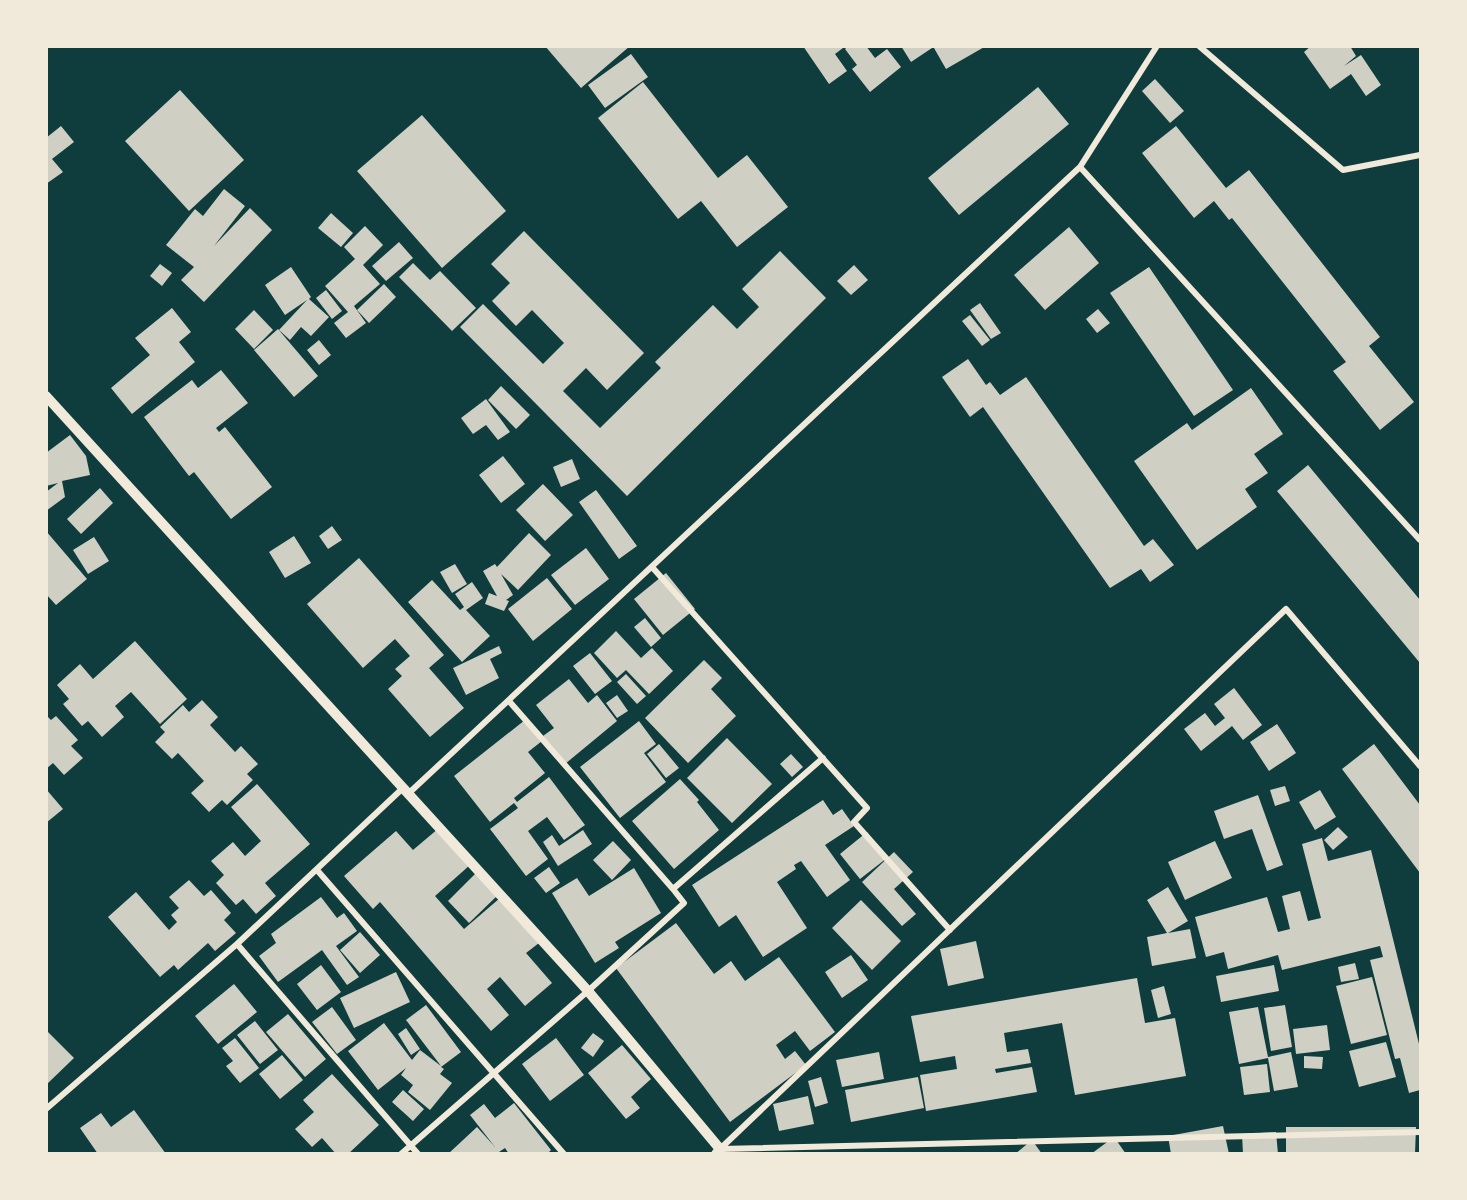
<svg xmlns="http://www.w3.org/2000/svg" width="1467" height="1200" font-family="Ubuntu,sans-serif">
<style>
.building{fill:#cfcfc3}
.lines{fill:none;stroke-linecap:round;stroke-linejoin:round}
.minor{stroke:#f1e9da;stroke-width:6}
.tertiary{stroke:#f1e9da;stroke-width:10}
</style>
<rect width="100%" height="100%" fill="#0f3d3e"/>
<path class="building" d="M545,46H630L581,88Z
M803,46H842L843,48L835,54L847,71L829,84Z
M848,46H866L875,58L887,49L901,67L870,92L852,69L857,65L845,49Z
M901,46H935L911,62Z
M936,46H986L946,69L934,48Z
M1311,46H1350L1356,56L1344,66L1361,55L1381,85L1366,96L1351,74L1330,89L1304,52Z
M631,54L648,77L605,108L588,85Z
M1155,79L1184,111L1170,123L1142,91Z
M643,82L718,178L747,155L788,207L737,247L701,201L678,219L598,118Z
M1038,87L1069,124L959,215L928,178Z
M180,90L244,160L189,211L125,141Z
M422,115L506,211L442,268L357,171Z
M61,126L74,142L52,159L63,172L46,184V138Z
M1176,126L1226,188L1249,170L1380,337L1369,346L1414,402L1380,430L1333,371L1346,362L1232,218L1229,220L1214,201L1194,218L1142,153Z
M224,189L245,206L214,246L250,208L272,230L204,302L181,280L194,267L166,245L195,209L203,216Z
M331,213L353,233L341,247L318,228Z
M365,226L383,245L363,265L380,284L354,306L366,323L346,338L334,323L348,312L325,286L355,259L344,247Z
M1069,227L1099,263L1045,310L1014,275Z
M524,231L644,353L607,390L586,368L563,391L600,428L661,368L655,362L713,305L737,329L759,307L742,289L780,251L826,298L627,496L460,327L483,304L543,364L564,343L532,310L516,326L492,301L510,283L491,264Z
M399,242L413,258L386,281L372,266Z
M413,263L430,280L440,271L476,308L452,331L399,277Z
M160,264L172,273L162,286L150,276Z
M854,265L868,280L851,295L837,281Z
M291,267L311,297L309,299L329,317L311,336L301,327L290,340L279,330L307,300L285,315L265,285Z
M1149,267L1233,390L1194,416L1110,293Z
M384,284L396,297L369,323L357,310Z
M326,290L342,311L332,319L316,298Z
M980,303L1001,333L991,339L970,310Z
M172,308L191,332L179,342L195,362L132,414L111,388L150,355L135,338Z
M1098,309L1110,323L1097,333L1086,319Z
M254,310L273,330L254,349L235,329Z
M970,315L990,340L982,346L962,321Z
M278,329L318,376L294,397L254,350Z
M319,340L331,355L319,365L307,350Z
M968,359L986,385L990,382L1000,395L1026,377L1144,546L1153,539L1174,565L1150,582L1141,569L1110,588L983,407L970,417L942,377Z
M221,370L248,403L216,428L219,432L225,427L272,487L231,519L194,472L189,476L144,417L192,380L198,388Z
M501,386L530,415L516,429L488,400Z
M1251,388L1283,434L1254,454L1268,473L1245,489L1257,507L1197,550L1134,461L1187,423L1192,430Z
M486,399L510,432L498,440L486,425L473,434L461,418Z
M70,435L86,456L90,475L62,481L65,497L46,511V492L58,483L46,486V453Z
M503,456L525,484L501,503L479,475Z
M572,459L580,479L561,487L553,467Z
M1308,465L1420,600V663L1277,491Z
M543,484L573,515L545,541L516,510Z
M100,488L113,503L81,534L67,519Z
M596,490L637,546L619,559L579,502Z
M332,526L342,540L328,549L319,536Z
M46,531L87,579L56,605L46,594Z
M529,533L551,555L518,590L501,574L513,595L506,600L509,601L504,611L485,604L489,593L497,596L483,571L495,564L497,567Z
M294,536L311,563L285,578L269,552Z
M94,537L109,561L88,574L73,550Z
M586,548L609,579L575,605L551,575Z
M359,558L444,655L429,668L464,708L430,737L388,689L402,676L395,669L410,656L395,639L363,668L307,604Z
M455,564L467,584L452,593L440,572Z
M666,573L695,609L663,635L634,599Z
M547,578L572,609L533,641L508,609Z
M432,580L460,610L464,607L455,594L472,582L483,598L466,610L490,636L462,662L408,602Z
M645,618L661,638L651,647L634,627Z
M616,631L641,658L652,648L673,671L649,694L626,670L617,678L594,653Z
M135,641L187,699L160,724L131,692L115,706L124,717L102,737L88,721L82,726L63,704L69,699L57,685L80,664L93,679Z
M499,646L502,653L490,659L499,678L466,695L453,668Z
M590,653L612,681L595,694L573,666Z
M704,660L722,678L711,689L736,716L688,763L645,718Z
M626,674L646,696L637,704L617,682Z
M569,679L588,703L597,695L617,721L565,764L543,736L554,728L536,705Z
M1234,688L1262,725L1243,740L1232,726L1201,751L1184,729L1205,713L1215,726L1225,718L1214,704Z
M617,695L628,711L617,718L606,703Z
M202,700L218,717L210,725L235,752L241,746L258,764L247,774L253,780L227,805L222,800L209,812L191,793L204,781L178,753L172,759L155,742L165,732L160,727L183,705L189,712Z
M46,715L51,720L56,716L78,740L71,746L83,758L64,775L53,763L46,769Z
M525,720L542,741L528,752L545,773L514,798L517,802L549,777L585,825L564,840L547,817L528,831L548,859L526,876L490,829L518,808L514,803L490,822L454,776Z
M639,721L656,744L644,753L666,782L620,818L580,767Z
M1277,724L1296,753L1269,771L1250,742Z
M727,738L772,784L732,823L687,778Z
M659,744L679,768L666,778L647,754Z
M1374,744L1420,805V873L1342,769Z
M791,754L803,767L792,777L780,764Z
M680,779L699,800L697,802L719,830L674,869L632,821Z
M257,784L310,844L265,883L276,896L256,914L243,899L236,905L216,883L224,875L211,861L233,842L245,856L261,841L231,807Z
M1285,786L1290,801L1275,806L1270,790Z
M46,789L63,809L46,823Z
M1320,790L1336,817L1315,830L1299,802Z
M1258,795L1283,865L1267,871L1252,829L1224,839L1214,811Z
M823,800L833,815L842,809L854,826L825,845L850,880L827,897L801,861L794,865L796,869L777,882L807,928L763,957L736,915L719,927L692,885Z
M1338,827L1348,837L1333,850L1324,840Z
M439,828L470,865L435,896L464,929L500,898L539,943L526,953L552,983L525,1006L500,977L487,989L509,1015L491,1031L380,902L373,909L344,876L396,831L413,850Z
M583,830L592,844L558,866L543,842L552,835L559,846Z
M867,832L887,858L860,879L840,854Z
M1322,838L1328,861L1371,850L1420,1048V1090L1409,1093L1400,1058L1395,1059L1370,960L1383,957L1380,946L1282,970L1278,955L1228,969L1224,952L1206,957L1195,917L1267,897L1278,932L1290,929L1282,896L1300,891L1308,921L1321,918L1302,844Z
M613,841L631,860L612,880L593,860Z
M1215,841L1232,878L1185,900L1168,862Z
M894,852L913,872L894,889L916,914L902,926L862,882Z
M549,867L560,883L546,893L534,878Z
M634,868L661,913L615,942L619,948L595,963L552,893L577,878L589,896Z
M477,872L499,894L469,923L448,901Z
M189,880L204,896L211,890L231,913L224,920L236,933L215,951L208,943L178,970L174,965L160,977L108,917L136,892L169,930L177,922L171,915L179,908L169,897Z
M1168,887L1188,921L1168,933L1190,929L1196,958L1152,966L1147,937L1167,933L1147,900Z
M321,897L337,918L344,913L357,931L336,946L359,977L347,985L322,950L278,982L259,956L276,943L271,934Z
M861,900L901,941L872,970L832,928Z
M676,923L714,974L731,961L745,981L779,957L835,1032L810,1051L795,1031L776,1045L785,1059L795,1051L806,1065L730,1122L616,968Z
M360,932L380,955L360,973L340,950Z
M976,941L984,978L948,986L940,949Z
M851,955L868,980L842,998L825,972Z
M1355,963L1359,979L1341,982L1338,967Z
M321,965L341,992L317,1010L297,984Z
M1274,965L1279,991L1221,1002L1216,976Z
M396,972L410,1002L354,1028L340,998Z
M1372,977L1387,1035L1351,1044L1336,986Z
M1137,978L1145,1023L1175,1018L1186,1076L1075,1095L1062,1023L1004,1033L1007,1052L1028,1049L1031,1063L995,1069L996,1073L1032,1067L1037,1092L926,1111L920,1075L957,1069L955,1056L920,1062L911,1016Z
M234,984L257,1012L218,1044L195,1016Z
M1164,986L1171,1014L1158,1018L1151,990Z
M426,1005L461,1052L441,1067L444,1069L440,1074L452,1083L430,1110L408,1092L413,1085L401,1075L406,1068L378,1090L348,1051L384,1023L412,1060L420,1050L441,1066L406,1020Z
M1285,1005L1292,1047L1271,1051L1264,1008Z
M332,1007L356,1040L337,1054L312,1022Z
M1258,1007L1268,1057L1291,1052L1298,1087L1274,1091L1268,1058L1239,1064L1229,1012Z
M288,1014L326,1059L305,1077L266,1032Z
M255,1021L278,1050L260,1064L237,1035Z
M1327,1025L1330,1050L1296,1054L1293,1029Z
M406,1028L420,1049L411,1055L398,1034Z
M46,1030L74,1058L46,1085Z
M593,1033L604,1041L593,1057L581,1048Z
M235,1038L259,1068L240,1083L226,1066L233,1061L222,1048Z
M556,1038L584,1075L550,1101L522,1064Z
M1386,1042L1396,1077L1359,1087L1349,1051Z
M622,1045L651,1079L631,1097L640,1108L626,1119L588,1073Z
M879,1052L884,1079L842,1087L836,1060Z
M282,1055L303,1080L280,1099L259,1074Z
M1304,1056L1323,1057L1322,1069L1304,1068Z
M1267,1064L1270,1092L1244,1095L1240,1067Z
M332,1074L379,1125L348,1154H336L322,1138L312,1147L295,1129L314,1112L303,1100Z
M821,1077L828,1103L815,1107L808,1081Z
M918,1077L924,1108L851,1122L845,1090Z
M403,1090L424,1109L413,1121L392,1102Z
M808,1096L814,1124L779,1131L773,1104Z
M514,1103L551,1150L547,1154H509L505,1148L499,1152L501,1154H448L477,1127L495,1147L470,1115L484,1104L495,1118Z
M134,1110L166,1154H98L80,1128L101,1113L111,1127Z
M1223,1126L1229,1154H1171L1168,1136Z
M1286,1127H1416L1415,1154H1286Z
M1276,1132L1278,1154H1243L1242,1134Z
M1114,1137L1126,1154H1091Z
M1032,1140L1042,1154H1015Z"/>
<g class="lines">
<path class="minor" d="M1199,46L1343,170L1420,155
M1080,167L1157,46
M652,567L867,808L854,822L950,930
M509,701L673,889L823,758
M403,788L237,944L418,1154
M409,793L1080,167L1420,540
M317,870L564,1154
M46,1109L237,944
M720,1149L1286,609L1420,766
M721,1149L1420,1132
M401,1154L588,991L684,903L673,889"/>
<path class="tertiary" d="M46,396L588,991L720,1149L716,1154"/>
</g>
<rect width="1467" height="1200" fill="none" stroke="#f1e9da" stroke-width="96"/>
</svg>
